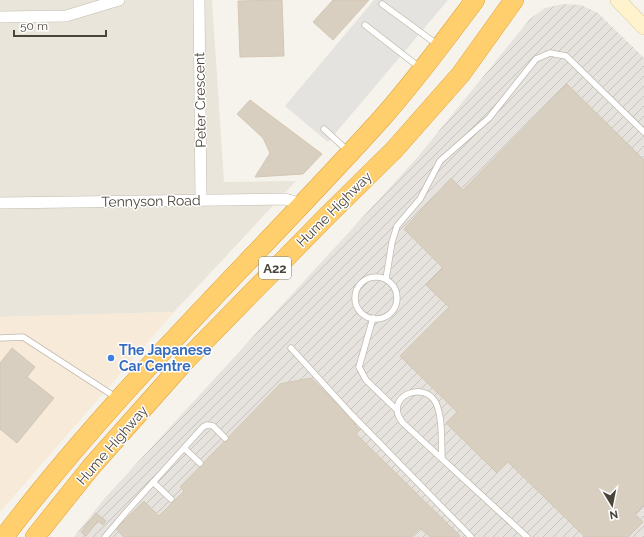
<svg xmlns="http://www.w3.org/2000/svg" width="644" height="537" font-family="Raleway,sans-serif">
<style>
.residential{fill:#eae5da}
.commercial{fill:#f7ead8}
.industrial{fill:url(#industrial-furrows)}
.parking{fill:#e5e3e0}
.building{fill:#d8cfc1;stroke:#d3c7b4}
.lines{fill:none;stroke-linecap:round;stroke-linejoin:round}
.lane-casing{stroke:#c2bbae;stroke-width:7}
.street-casing{stroke:#c2bbae;stroke-width:12}
.secondary-casing{stroke:#d6c79b;stroke-width:16}
.highway-casing{stroke:#e0a43c;stroke-width:20}
.lane{stroke:#fff;stroke-width:5.5}
.street{stroke:#fff;stroke-width:11}
.secondary{stroke:#fff3cd;stroke-width:15}
.highway{stroke:#ffcf6e;stroke-width:19}
.shop-dot{fill:#3f7fe0;stroke:#fff;stroke-width:1.5}
.labels{text-anchor:middle;dominant-baseline:central;stroke-width:3;stroke-linejoin:round;paint-order:stroke}
.shield{fill:#fff;stroke:#817c74;stroke-width:1}
.shield-label{font-size:13px;font-weight:bold;fill:#4b4439}
.street-label{font-size:14px;fill:#4b4439;stroke:#fff}
.shop-label{font-size:14px;font-weight:bold;fill:#366cbe;stroke:#fff;text-anchor:start}
</style>
<defs>
<pattern id="industrial-furrows" width="10" height="10" patternUnits="userSpaceOnUse"><rect width="10" height="10" fill="#e6e2dd"/><path d="M-1 1l2-2M0 10L10 0M9 11l2-2" fill="none" stroke="#c7c3be"/></pattern>
</defs>
<rect width="100%" height="100%" fill="#f6f3ec"/>
<path class="residential" d="M0,0H212L224,182L296,181L174,312L0,317Z"/>
<path class="commercial" d="M174,312L132,360L0,512V317Z"/>
<path class="industrial" d="M563,4L581,5L598,13L644,58V537H74L104,499L417,158L530,19L545,8Z"/>
<path class="parking" d="M374,0H448L328,142L285,106Z"/>
<path class="building" d="M282,0L284,56L240,57L238,1Z
M333,0H369L333,40L313,22Z
M567,84L644,160V505L635,514L643,522L628,537H585L508,462L497,473L446,423L457,412L400,356L449,307L426,285L443,268L404,229L451,178L463,190Z
M250,100L322,154L303,174L255,177L270,153L263,138L237,114Z
M12,348L35,367L27,377L54,398L17,443L0,429V363Z
M311,378L356,422L354,424L360,430L356,434L460,536L459,537H430L420,528L411,537H124L116,529L144,501L159,516L184,491L180,487L280,384Z
M96,513L106,521L103,525L98,521L86,536L81,532Z"/>
<g class="lines">
<g class="lane-casing">
<path id="lane" d="M382,4L438,45
M365,25L419,67
M324,129L348,151
M355 298a21 21 0 1 1 42 0a21 21 0 1 1-42 0Z
M386,279L392,242L397,226L420,199L440,161L489,118L536,59L550,53L566,56L644,132
M373,318L359,367L366,380L396,409
M0,338L23,337L117,398
M291,348L351,414L471,537
M184,448L200,463
M442,458C441,440 443,419 436,403C424,379 382,397 403,423L527,537
M153,482L171,499
M105,537L127,511L203,427L207,425L213,426L225,438"/>
</g>
<g class="street-casing">
<path id="street" d="M199,0L201,200
M0,17L66,16L119,0
M0,203L285,199L302,204"/>
</g>
<g class="secondary-casing">
<path id="secondary" d="M618,0L644,27"/>
</g>
<g class="highway-casing">
<path id="highway" d="M4,537C118,387 256,258 382,118C415,81 445,40 475,0
M35,537L91,467L187,359L327,216L394,150L461,74L514,0"/>
</g>
<use href="#lane" class="lane"/>
<use href="#street" class="street"/>
<use href="#secondary" class="secondary"/>
<use href="#highway" class="highway"/>
</g>
<circle class="shop-dot" cx="111" cy="358" r="4"/>
<g class="labels">
<rect class="shield" x="259" y="257" width="32" height="22" rx="3"/>
<g class="shield-label">
<text x="275" y="268">A22</text>
</g>
<g class="street-label">
<text transform="translate(200 100) rotate(-91)">Peter Crescent</text>
<text transform="translate(151 201) rotate(-1)">Tennyson Road</text>
<text transform="translate(334 209) rotate(-45)">Hume Highway</text>
<text transform="translate(112 445) rotate(-49)">Hume Highway</text>
</g>
<g class="shop-label">
<text x="119" y="350">The Japanese<tspan x="119" dy="16">Car Centre</tspan></text>
</g>
</g>
<g transform="translate(612 505) rotate(170)" stroke="#ffffff" stroke-width="3" paint-order="stroke">
<path d="M0-3L7 15L0 10L-7 15Z" fill="#4b4439"/>
<text y="-6" font-size="11" font-weight="bold" text-anchor="middle" fill="#4b4439">N</text>
</g>
<path d="M14 30v6h92v-6" fill="none" stroke="#4b4439" stroke-width="2"/>
<text x="20" y="30" font-size="12" fill="#4b4439" stroke="#ffffff" stroke-width="3" paint-order="stroke">50 m</text>
</svg>
